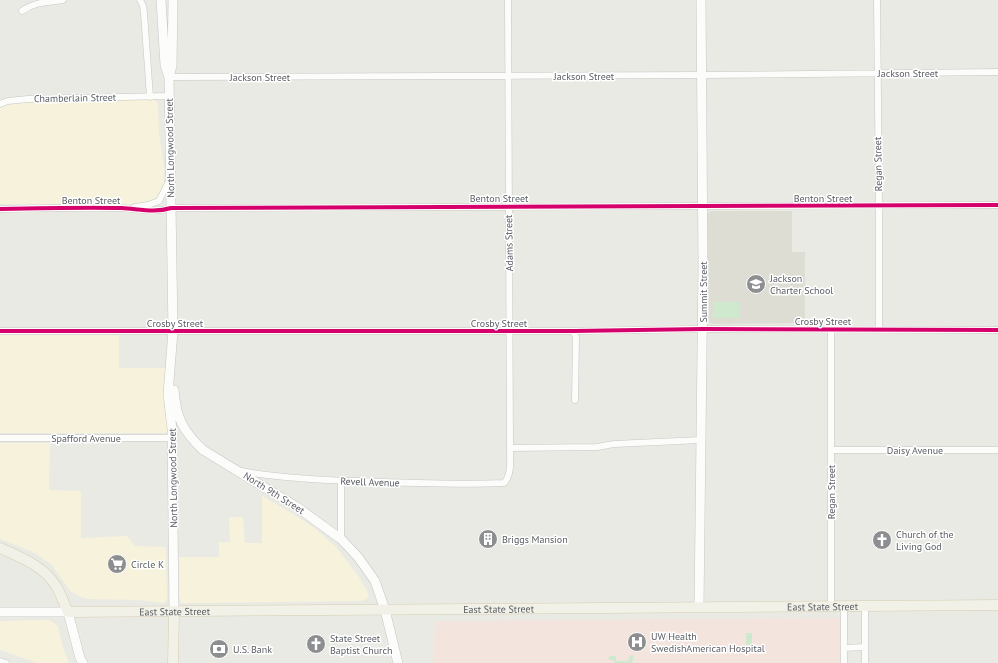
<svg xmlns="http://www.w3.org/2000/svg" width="998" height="663" font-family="'PT Sans',sans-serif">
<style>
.commercial{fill:#f6f2db}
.education{fill:#ddddd3}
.medical{fill:#f4e4de}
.green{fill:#cfe9cf}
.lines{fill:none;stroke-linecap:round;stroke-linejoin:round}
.street-casing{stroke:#c6c6c5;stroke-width:7}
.secondary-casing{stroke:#c6c7c6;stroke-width:10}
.primary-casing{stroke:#d5cdaf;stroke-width:11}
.street{stroke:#fcfcfb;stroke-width:6}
.secondary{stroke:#fcfcfb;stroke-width:9}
.primary{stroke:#f2f1e7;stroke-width:10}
.cycleway-casing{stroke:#fff;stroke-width:6}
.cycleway{stroke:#d6006c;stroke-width:4}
.labels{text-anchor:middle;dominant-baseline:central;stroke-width:3;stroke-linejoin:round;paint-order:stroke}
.street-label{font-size:10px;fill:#595d63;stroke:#fff}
.poi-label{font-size:10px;fill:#595d63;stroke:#fff;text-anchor:start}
</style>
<rect width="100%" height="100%" fill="#eaeae4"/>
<path class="commercial" d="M153,99L158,103L159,133L164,167V186L161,193L157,197L149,202L132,204H0V107L4,104L11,101Z
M0,335H119V368H166L168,429L166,432L163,433H0Z
M0,443H50L49,490L81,491V538L127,536L135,546L166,547L167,598L166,601L163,603L140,600L88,599L81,597L70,591L52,565L33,552L0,539Z
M262,496L300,518L317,530L336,547L359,577L368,593L369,596L368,598L362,601L183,603L181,602L179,597V557H219V542H230L229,517H243L245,543H262Z
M48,620L53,622L58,627L63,648L69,663H37L0,650V621Z"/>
<path class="education" d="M711,211H792V252H805V323L712,324L708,321L707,318L706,215Z"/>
<path class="medical" d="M840,618V663H433L435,621Z"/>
<path class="green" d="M713,302H740V318H713Z
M746,633H752V645H746Z
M630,655L634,656L632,663H614L613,660H609L608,658L610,656H616V661H628Z"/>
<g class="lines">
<g class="street-casing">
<path id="street" d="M140,0L143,6L144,13L150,97
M877,0L879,206V329
M22,11C34,2 48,2 63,0
M169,77L703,75L998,72
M0,104L8,101L28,99L169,96
M135,207L148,205L159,201L169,181
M0,209C41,208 82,207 122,208C139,209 155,213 171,208L998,205
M831,329V606
M0,331H573L703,329L998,330
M573,331L576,337L575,400
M0,438H172
M510,448L597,447L614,444L701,440
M831,450H998
M241,471C279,478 318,480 357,481C406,483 455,485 504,483C512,475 510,459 510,448L508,0
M341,481V539
M844,648L865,647
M0,661L6,663
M844,663V606
M865,663V606"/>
</g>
<g class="secondary-casing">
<path id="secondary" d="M161,0L165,65L169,77
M173,0L172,66L169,77L173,331L168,394L172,429L174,612
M174,390C176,418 183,431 203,450L297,507L341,539L358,557L375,581L385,610L398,663
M699,607L703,267L701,0
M0,612H68L80,658L83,663"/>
</g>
<g class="primary-casing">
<g id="primary">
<path id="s1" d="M0,548C20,557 44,566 56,586C61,594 64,604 68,612L998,605"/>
<path d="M173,663L174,612"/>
</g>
</g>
<use href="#street" class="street"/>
<use href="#secondary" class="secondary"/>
<use href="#primary" class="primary"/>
<g class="cycleway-casing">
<path id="cycleway" d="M0,209C41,208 82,207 122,208C139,209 155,213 171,208L998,205
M0,331H573L703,329L998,330"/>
</g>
<use href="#cycleway" class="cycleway"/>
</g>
<defs>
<g id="school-disc" transform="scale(1)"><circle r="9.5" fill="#8c8e90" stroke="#fff"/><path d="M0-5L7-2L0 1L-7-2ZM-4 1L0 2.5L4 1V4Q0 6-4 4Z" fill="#fff"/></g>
<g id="building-disc" transform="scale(1)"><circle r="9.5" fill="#8c8e90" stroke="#fff"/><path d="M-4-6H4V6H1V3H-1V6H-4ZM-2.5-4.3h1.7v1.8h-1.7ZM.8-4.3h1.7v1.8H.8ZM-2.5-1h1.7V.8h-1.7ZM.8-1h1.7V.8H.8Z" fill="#fff"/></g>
<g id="church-disc" transform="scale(1)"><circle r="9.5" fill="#8c8e90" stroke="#fff"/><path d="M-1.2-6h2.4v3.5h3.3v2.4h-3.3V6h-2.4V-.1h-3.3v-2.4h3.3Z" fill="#fff"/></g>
<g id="supermarket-disc" transform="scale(1)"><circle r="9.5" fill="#8c8e90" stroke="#fff"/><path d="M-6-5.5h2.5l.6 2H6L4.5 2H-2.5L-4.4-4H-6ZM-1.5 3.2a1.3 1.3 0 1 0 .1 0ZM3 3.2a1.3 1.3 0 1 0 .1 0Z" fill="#fff"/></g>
<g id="hospital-disc" transform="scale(1)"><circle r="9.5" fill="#8c8e90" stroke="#fff"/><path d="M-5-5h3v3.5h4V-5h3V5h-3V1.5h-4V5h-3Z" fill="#fff"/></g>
<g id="bank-disc" transform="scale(1)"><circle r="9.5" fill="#8c8e90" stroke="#fff"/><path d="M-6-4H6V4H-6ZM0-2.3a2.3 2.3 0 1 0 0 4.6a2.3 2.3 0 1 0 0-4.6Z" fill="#fff"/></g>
</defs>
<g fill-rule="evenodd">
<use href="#school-disc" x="756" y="284"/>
<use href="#building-disc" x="488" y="539"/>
<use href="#church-disc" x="882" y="540"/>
<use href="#supermarket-disc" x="117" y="564"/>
<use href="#hospital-disc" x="637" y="642"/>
<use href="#church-disc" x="316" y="644"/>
<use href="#bank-disc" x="219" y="649"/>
</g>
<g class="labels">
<g class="street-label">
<text x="908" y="73">Jackson Street</text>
<text x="584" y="76">Jackson Street</text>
<text x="260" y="77">Jackson Street</text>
<text transform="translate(75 98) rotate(-1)">Chamberlain Street</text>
<text transform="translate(170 148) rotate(-91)">North Longwood Street</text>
<text transform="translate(878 164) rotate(-91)">Regan Street</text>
<text x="499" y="198">Benton Street</text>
<text x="823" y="198">Benton Street</text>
<text x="91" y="200">Benton Street</text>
<text transform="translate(509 243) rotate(-91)">Adams Street</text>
<text transform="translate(703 292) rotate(-90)">Summit Street</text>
<text x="823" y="321">Crosby Street</text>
<text x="175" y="323">Crosby Street</text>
<text x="499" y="323">Crosby Street</text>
<text x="86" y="438">Spafford Avenue</text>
<text x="915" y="450">Daisy Avenue</text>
<text transform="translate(173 478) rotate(-91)">North Longwood Street</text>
<text transform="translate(370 482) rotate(2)">Revell Avenue</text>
<text transform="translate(831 492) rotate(-90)">Regan Street</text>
<text transform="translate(274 493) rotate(32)">North 9th Street</text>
<text stroke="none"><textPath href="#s1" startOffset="852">East State Street</textPath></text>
<text stroke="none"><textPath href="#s1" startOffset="528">East State Street</textPath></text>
<text stroke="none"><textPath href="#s1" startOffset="204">East State Street</textPath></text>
</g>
<g class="poi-label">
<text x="770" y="278">Jackson<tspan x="770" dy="12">Charter School</tspan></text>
<text x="896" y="534">Church of the<tspan x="896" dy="12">Living God</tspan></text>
<text x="502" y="539">Briggs Mansion</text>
<text x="131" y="564">Circle K</text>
<text x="651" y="636">UW Health<tspan x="651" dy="12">SwedishAmerican Hospital</tspan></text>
<text x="330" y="638">State Street<tspan x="330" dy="12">Baptist Church</tspan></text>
<text x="233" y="649">U.S. Bank</text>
</g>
</g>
</svg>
